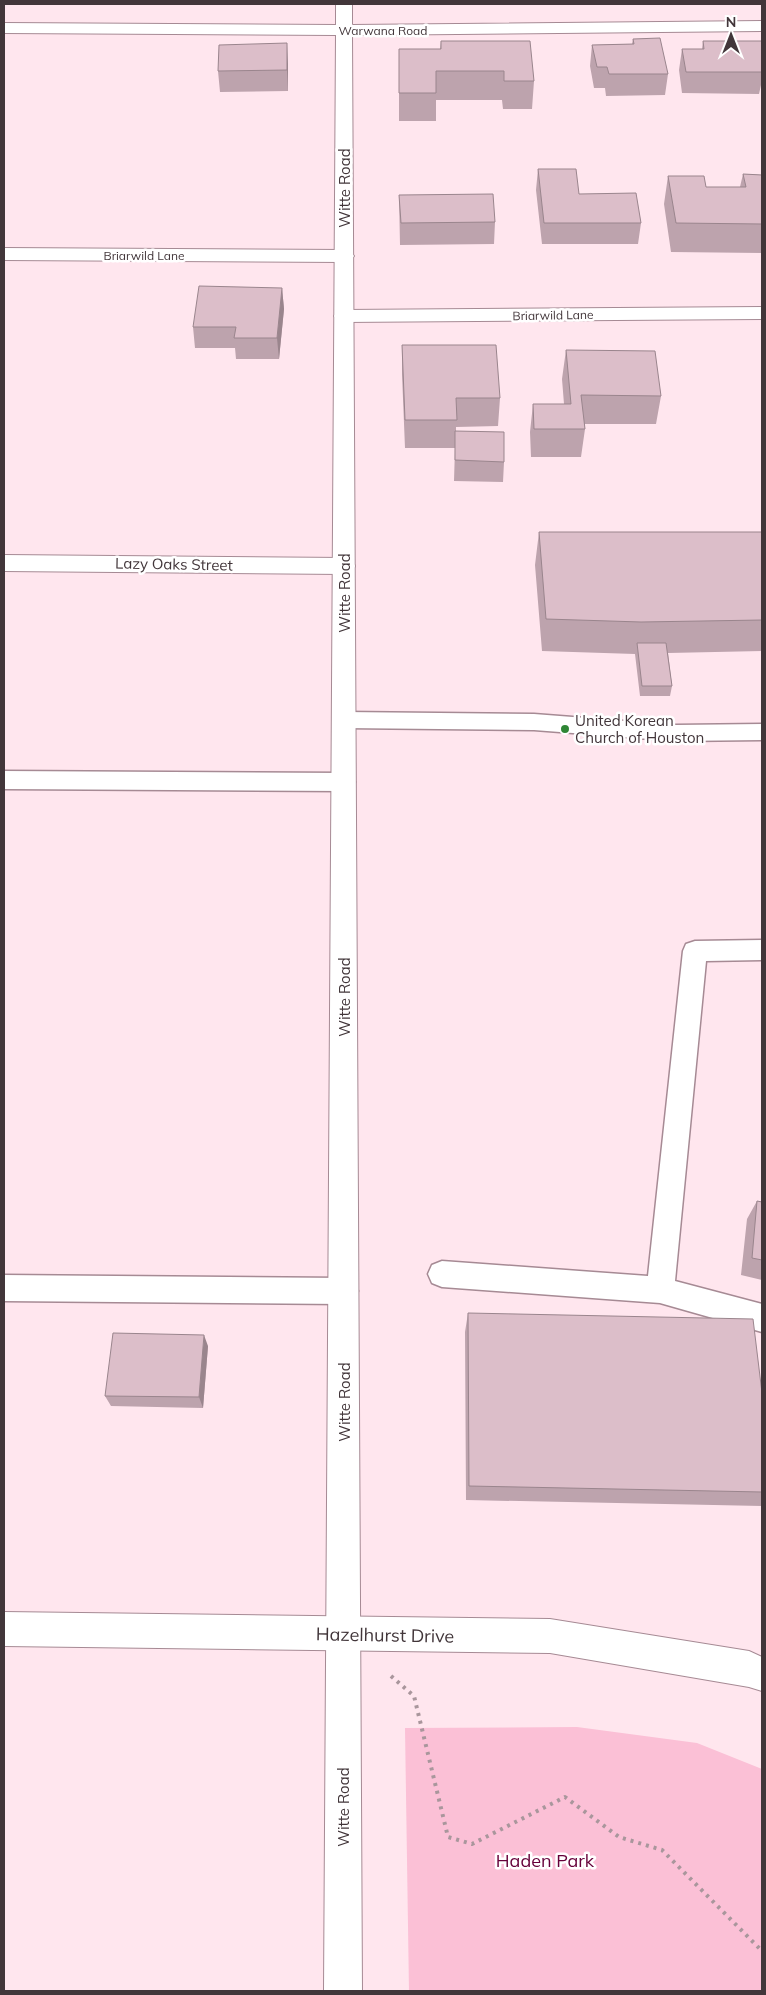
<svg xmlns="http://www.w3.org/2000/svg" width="766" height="1995" font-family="Mulish,sans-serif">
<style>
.green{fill:#fbc0d6}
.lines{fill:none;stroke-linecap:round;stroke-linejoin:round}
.service-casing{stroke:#a68a94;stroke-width:3}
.minor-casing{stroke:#a68a94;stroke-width:2}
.tertiary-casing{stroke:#a68a94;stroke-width:2}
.path{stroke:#a9969c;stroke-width:4;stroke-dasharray:3 5;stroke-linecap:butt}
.service{fill:#fff;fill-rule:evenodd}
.minor{fill:#fff;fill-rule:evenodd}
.tertiary{fill:#fff;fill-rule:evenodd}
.wall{fill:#bda3ad}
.shaded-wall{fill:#9a858d}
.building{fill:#dcbec9;stroke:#9a858d}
.poi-dot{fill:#2f8635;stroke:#fff;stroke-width:2}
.labels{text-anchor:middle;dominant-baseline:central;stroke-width:5;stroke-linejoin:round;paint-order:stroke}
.far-street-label{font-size:12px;fill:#42363a;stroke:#fff}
.street-label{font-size:15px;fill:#42363a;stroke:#fff}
.poi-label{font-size:15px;fill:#42363a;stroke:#fff;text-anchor:start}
.near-street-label{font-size:18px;fill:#42363a;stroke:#fff}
.near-park-label{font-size:18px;fill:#66003a;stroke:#fff}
</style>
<rect width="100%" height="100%" fill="#ffe6ee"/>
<path class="green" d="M577,1727L697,1743L762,1769V1991H409L405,1728Z"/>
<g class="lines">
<g class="service-casing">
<path id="service" d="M344,712L534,714L676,725L762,724V740L676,741L534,730L344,728L336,726L333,720L336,714Z
M4,771L344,773L352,776L355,782L352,788L344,791L4,789Z
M762,940V960L706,961L675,1281L762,1304V1332L660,1303L442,1287L432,1283L428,1274L432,1265L442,1261L648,1276L683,951L686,944L695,941Z
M4,1275L344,1278L354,1281L358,1291L354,1301L344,1304L4,1301Z"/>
</g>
<g class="minor-casing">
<path id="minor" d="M4,248L344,250L351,252L354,256L351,260L344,262L4,260Z
M762,307V319L344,322L337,320L334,316L337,312L344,310Z
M4,555L344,558L352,560L355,566L352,572L344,574L4,571Z
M4,1612L550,1619L749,1651L762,1657V1691L749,1687L550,1653L4,1646Z"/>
</g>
<g class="tertiary-casing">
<path id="tertiary" d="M336,4H352V25L762,21V31L352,35L362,1991H324L336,35L4,33V23L336,25Z"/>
</g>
<path class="path" d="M391,1676L414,1696L448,1837L472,1844L565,1797L619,1837L662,1850L762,1951"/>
<use href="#service" class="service"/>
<use href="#minor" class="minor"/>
<use href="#tertiary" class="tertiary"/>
</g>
<path class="wall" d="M633,39L668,74L665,95L606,96L605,88H594L590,66L592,45L632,44Z
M441,41L534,81L532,109H503L502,100H436V121H399V49H440Z
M703,41H762V85H761L759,94L682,93L679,70L682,49H702Z
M288,64V91L220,92L218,71Z
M538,169L579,194L641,223L638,244H542L536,190Z
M743,174L762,175V253L671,252L664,204L668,176L706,187H740Z
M399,195L495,222L494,244L400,245Z
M282,288L284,309L279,359H236L235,348H195L193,327Z
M402,345L500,398L498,426L456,427V431L504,462L503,482L454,481L455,448H405L402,374Z
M566,350L661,396L656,424H584L585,429L581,457H531L530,432L533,404H564L562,379Z
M539,532H762V651L668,653L672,686L670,696H640L635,654L542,651L535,565Z
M757,1201L762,1202V1280L741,1275L747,1219Z
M468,1313L762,1393V1506L466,1500L465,1332Z
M208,1346L203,1408L111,1406L105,1396Z"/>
<path class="shaded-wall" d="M287,43L288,64V91L287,70Z
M282,288L284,309L279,359L277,338Z
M204,1335L208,1346L203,1408L199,1397Z"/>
<path class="building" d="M660,38L668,74H609L607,67H597L592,45L634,44L633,39Z
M441,41H530L534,81H504V71H436V93H399V49H441Z
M703,41H762V72H686L682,49H704Z
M287,43V70L218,71L219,45Z
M538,169H576L579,194L636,193L641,223H544Z
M743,174L762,175V224L676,223L668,176H704L706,187H746Z
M493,194L495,222L401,223L399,195Z
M199,286L282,288L277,338H234L236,327H193Z
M402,345H496L500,398H456L457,420H405Z
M566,350L655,351L661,396L581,395L585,429H534L533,404H571Z
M455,431L504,432V462L455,460Z
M539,532H762V620L641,622L546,619Z
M637,643H666L672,686H642Z
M757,1201L762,1202V1260L752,1258Z
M468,1313L753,1319L762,1393V1492L469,1486Z
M113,1333L204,1335L199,1397L105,1396Z"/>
<circle class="poi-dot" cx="565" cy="729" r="5"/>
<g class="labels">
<g class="far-street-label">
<text x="383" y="30">Warwana Road</text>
<text x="144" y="255">Briarwild Lane</text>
<text transform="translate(553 315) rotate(-1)">Briarwild Lane</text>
</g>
<g class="street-label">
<text transform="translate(344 188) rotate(-90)">Witte Road</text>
<text transform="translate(174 564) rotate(1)">Lazy Oaks Street</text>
<text transform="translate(344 593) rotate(-90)">Witte Road</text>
<text transform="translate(344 997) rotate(-90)">Witte Road</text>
<text transform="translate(344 1402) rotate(-90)">Witte Road</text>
<text transform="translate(343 1807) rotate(-90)">Witte Road</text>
</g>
<g class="poi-label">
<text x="575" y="720">United Korean<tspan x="575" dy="17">Church of Houston</tspan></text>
</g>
<g class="near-street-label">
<text transform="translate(385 1635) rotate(1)">Hazelhurst Drive</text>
</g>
<g class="near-park-label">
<text x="545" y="1860">Haden Park</text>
</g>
</g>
<rect width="766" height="1995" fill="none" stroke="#42363a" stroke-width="10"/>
<g transform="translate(731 35)" stroke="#ffffff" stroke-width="4" paint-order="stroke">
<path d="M0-4L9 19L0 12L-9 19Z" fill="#42363a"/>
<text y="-8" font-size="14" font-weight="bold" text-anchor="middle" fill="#42363a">N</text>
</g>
</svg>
